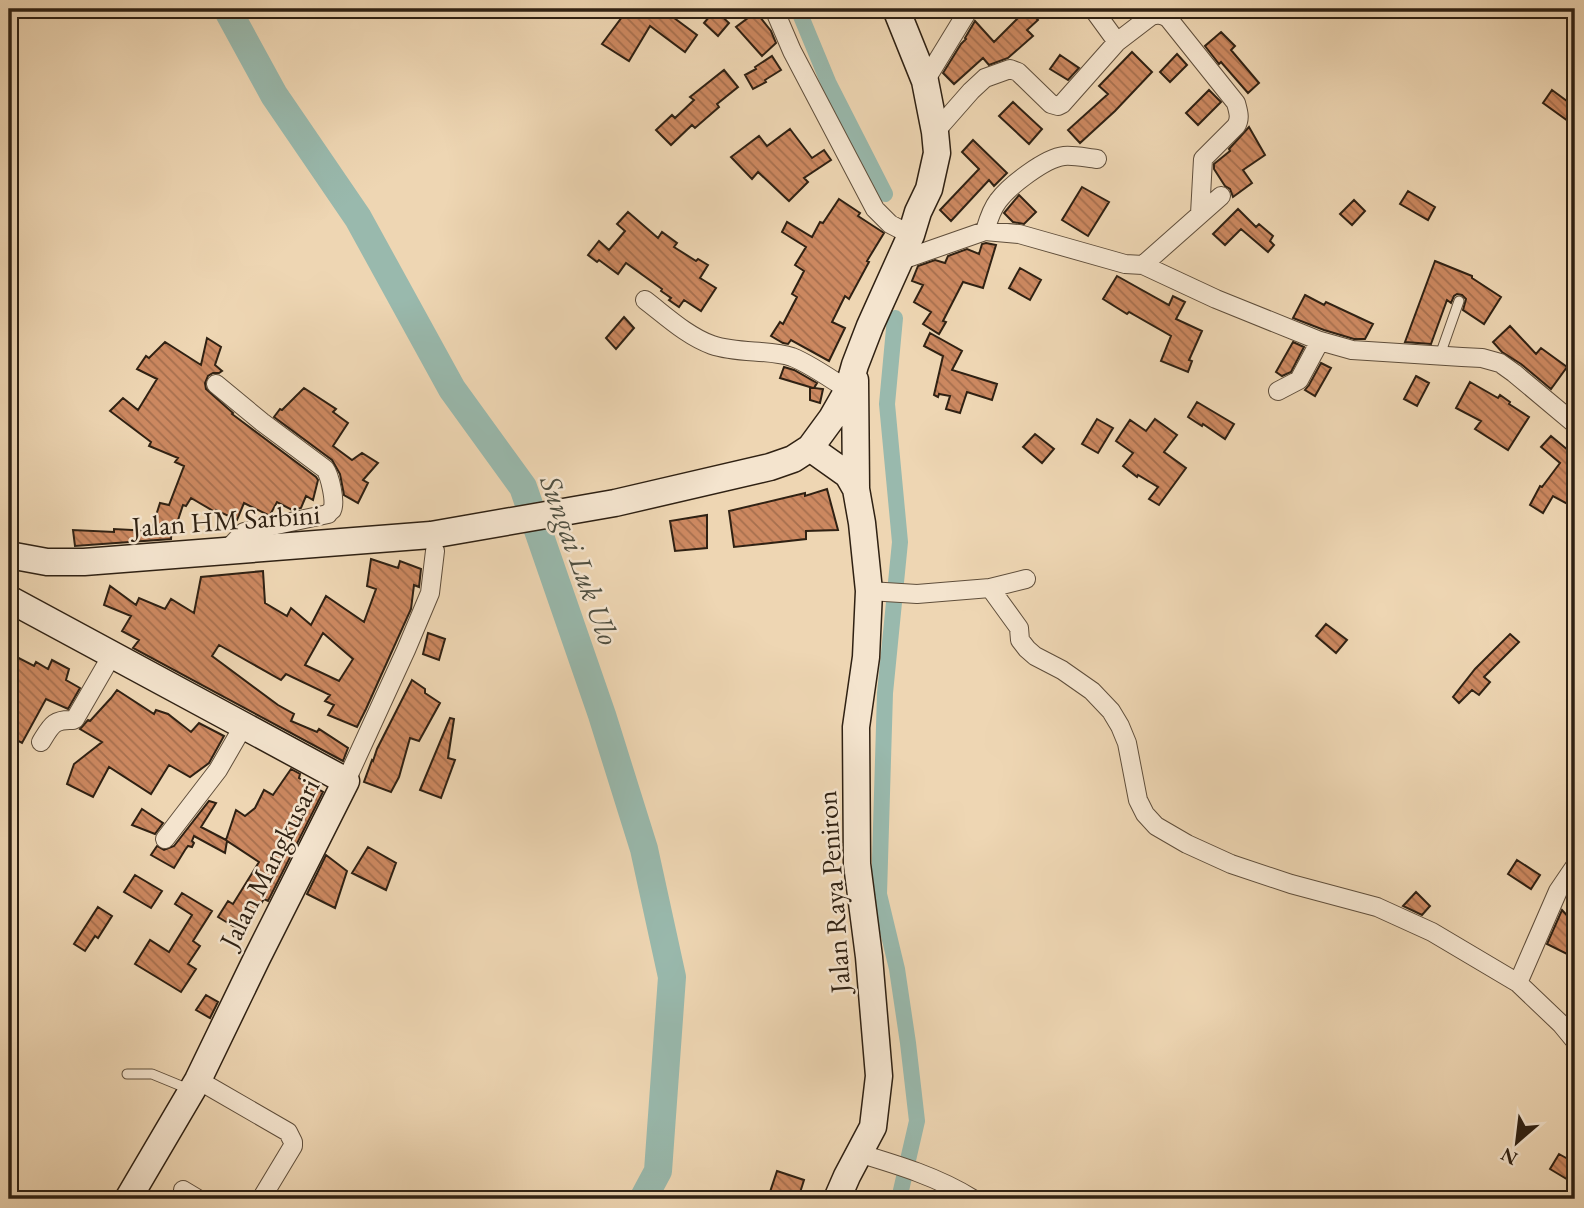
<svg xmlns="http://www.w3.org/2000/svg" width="1584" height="1208" font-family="'EB Garamond',serif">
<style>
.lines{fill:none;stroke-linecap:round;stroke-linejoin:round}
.canal{stroke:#99b9ad;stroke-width:16}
.river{stroke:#99b9ad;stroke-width:28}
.building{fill:url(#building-back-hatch);stroke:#2f2113;stroke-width:2;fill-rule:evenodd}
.lane-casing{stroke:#5f4e3b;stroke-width:11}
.street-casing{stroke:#5f4e3b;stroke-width:20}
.secondary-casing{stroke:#2f2113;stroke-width:29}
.lane{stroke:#f4e4ce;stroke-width:9}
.street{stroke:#f4e4ce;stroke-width:18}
.secondary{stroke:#f4e4ce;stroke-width:26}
.labels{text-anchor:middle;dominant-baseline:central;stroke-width:5;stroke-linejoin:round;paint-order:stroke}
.street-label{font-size:28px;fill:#2f2113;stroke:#f4e4ce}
.water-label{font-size:30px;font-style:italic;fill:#4f4f41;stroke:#f4e4ce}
</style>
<defs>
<pattern id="building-back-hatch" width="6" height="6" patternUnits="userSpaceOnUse" patternTransform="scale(1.75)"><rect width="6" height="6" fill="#cc8860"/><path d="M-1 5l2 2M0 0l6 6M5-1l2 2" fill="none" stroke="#a66f4e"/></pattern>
</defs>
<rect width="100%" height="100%" fill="#eed6b3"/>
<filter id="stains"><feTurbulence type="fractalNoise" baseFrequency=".00286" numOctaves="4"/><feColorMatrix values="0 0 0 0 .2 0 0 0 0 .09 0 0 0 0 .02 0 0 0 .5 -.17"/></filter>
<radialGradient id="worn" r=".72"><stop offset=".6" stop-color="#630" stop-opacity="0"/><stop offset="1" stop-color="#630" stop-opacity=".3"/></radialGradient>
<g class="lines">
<path class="canal" d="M798,9L829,84L885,194
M895,318L887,404L900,542L885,693L879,894L897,969L908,1043L917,1121L899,1199"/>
<path class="river" d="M227,9L274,95L358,218L452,389L523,487L602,715L644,849L672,977L658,1171L643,1199"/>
</g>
<path class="building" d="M628,9H662L697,35L685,52L650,26L629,61L602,44Z
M1008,9H1028L1038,20L1027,30L1033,36L1008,58L989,65L983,58L954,84L943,73L961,44L966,39L965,38L975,21L994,42L1017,19Z
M715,10L729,23L718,36L704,23Z
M756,12L771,31L776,43L762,56L736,27Z
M1221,32L1235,46L1231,50L1259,83L1248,93L1221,62L1219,64L1205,46Z
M1132,52L1152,72L1115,111L1080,143L1068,130L1108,94L1099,86Z
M1177,54L1187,65L1170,82L1160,72Z
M1060,55L1079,68L1068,80L1050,69Z
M772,56L781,70L765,80L766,82L753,89L745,75L756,69L755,67Z
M724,70L738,87L717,104L719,107L695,128L692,125L671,145L656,130L672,115L675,118L694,100L690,97Z
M1209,90L1221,102L1198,125L1186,113Z
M1552,90L1575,107V126L1543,103Z
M1013,102L1042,129L1029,144L999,116Z
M1249,127L1265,155L1243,170L1252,183L1233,197L1230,189L1225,186L1214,169V164L1230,151L1229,149Z
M790,129L812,158L824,150L831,160L804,178L808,182L789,201L758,172L752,179L731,157L759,136L767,146Z
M973,140L1007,173L994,186L989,180L951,221L940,210L979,169L962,152Z
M1082,187L1109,202L1088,236L1062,220Z
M1408,191L1435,207L1428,220L1400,204Z
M1019,195L1036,212L1024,224L1013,222L1004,213Z
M839,199L860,213L858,216L884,233L867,261L869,262L849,299L845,296L832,322L845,328L829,361L791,340L788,344L783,343L771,336L780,322L783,324L797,297L792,294L804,271L795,265L806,247L782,232L787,222L812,237L820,222L823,223Z
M1354,200L1365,211L1352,225L1340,214Z
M1238,209L1256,227L1259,224L1273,236L1270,241L1274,245L1268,252L1241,229L1225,245L1213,234Z
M628,212L658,238L662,232L677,243L674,247L696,261L698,259L708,265L700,278L716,288L701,311L684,300L679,307L669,300L671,298L661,291L662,289L626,263L618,274L599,260L597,262L588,255L599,241L609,250L625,231L617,224Z
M986,243L996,245L983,288L963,282L943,321L946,322L939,334L923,324L931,312L914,302L923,285L912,281L918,266L935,260L945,263L948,256L967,249L979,254L982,244Z
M1435,261L1472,276V278L1501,297L1484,324L1463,310L1466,299L1462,295L1457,294L1454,296L1451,303L1447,300L1431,344L1405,342Z
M1020,268L1041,280L1030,300L1009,288Z
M1117,276L1169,305L1173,296L1185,302L1176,319L1202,331L1189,360L1192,361L1188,372L1161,361L1171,336L1129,312L1127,314L1103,299Z
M1305,295L1324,305L1326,302L1373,324L1365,339H1354L1324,330L1293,318Z
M624,317L634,328L616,349L606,338Z
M1510,326L1536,354L1541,348L1567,367L1551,389L1521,364L1502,352L1493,342Z
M930,333L962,351L952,370L997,384L992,400L967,392L960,413L946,409L950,396L939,394L938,397L934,395L943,356L924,346Z
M207,338L221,347L215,365L222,371L219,373H213L208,376L205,383L206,389L233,413L232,414L316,477L318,480L313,500L306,496L301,508L292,510L277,502L270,515H268L244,503L237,520L216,510L215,512L191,498L186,506L183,505L176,526L172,525L171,539L75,546L73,530L114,532V529L151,531L160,503L169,505L184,466L175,462L178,458L149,446L151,442L110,411L123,398L138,410L157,379L137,369L146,356L149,358L165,342L201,365Z
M1293,342L1304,347L1291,372L1282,376L1276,372Z
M1321,363L1331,368L1315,396L1305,390L1309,385Z
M784,367L794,370L817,383L814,388L823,389L820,403L810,400V388H813L780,378Z
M1416,376L1429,383L1417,406L1404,399Z
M1470,382L1498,398L1500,395L1510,402L1509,404L1529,417L1508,450L1475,429L1481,421L1456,408Z
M304,388L336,409L333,412L348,423L333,446L352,460L362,453L378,463L363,480L368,483L358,503L344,495L340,474L332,460L274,417L280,409L282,410Z
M1197,402L1234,424L1225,439L1203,424L1202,426L1188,417Z
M1097,419L1113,428L1098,453L1082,444Z
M1155,419L1177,435L1164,452L1186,468L1159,505L1149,499L1158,487L1138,475L1137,477L1123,466L1133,453L1116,441L1130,420L1146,431Z
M1035,434L1054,449L1042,463L1023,447Z
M1551,436L1575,456V508L1553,496L1543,513L1530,505L1540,486L1542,487L1560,463L1541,447Z
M827,489L838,530L806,531V539L734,547L729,511L805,493V496Z
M707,515V548L675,551L670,521Z
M371,559L398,568L400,561L421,569L419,587L414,585L411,609L366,709L357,727L328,715L334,705L325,701L330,695L286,674L281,680L219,645L212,656L278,705L294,714L291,721L317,732L319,729L348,748L343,761L133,648L139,640L122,631L131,616L104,605L110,586L136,605L139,598L165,609L171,599L194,613L201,577L263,571L265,603L287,616L291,608L311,625L326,596L364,622L376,589L367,586ZM323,633L353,659L339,681L305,665Z
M1326,624L1347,640L1336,653L1316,636Z
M428,633L445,639L439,660L423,654Z
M1510,634L1519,642L1484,677L1490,682L1479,695L1472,690L1459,703L1453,697L1475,669Z
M9,653L34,666L36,662L48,669L52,660L69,669L66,680L80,688L68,709L46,699L22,743L9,736Z
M412,680L425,689V693L440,703L419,741L410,738L399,777L391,792L364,782L372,760L373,761L377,749Z
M117,690L154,714L156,710L168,714L191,732L199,723L224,736L209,763L190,777L169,765L151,794L109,767L93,797L67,784L74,764L102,742L80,729L88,720L90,721L111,698Z
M450,718L454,719L448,758L455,760L441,798L420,790Z
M291,769L300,774L299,778L323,792L268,901L264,899L243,932L218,917L228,901L233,904L259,862L227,841L225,853L194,836L192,841L194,843L192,847L188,846L185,850L174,868L151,855L157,846L164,850L174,846L209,801L216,803L201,827L226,840L236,810L245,816L255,808L264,790L273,795Z
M142,809L163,823L155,834L132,825Z
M368,847L396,863L386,890L352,873Z
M326,855L347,871L335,908L307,894Z
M1517,860L1540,875L1531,889L1508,874Z
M135,875L162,891L151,908L124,892Z
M1416,892L1430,906L1422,915L1403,906Z
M182,893L212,911L193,941L200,946L188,964L196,969L181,992L135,964L150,940L169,952L192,915L175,904Z
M98,907L112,916L98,938L95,936L85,951L74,944Z
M1562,910L1575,924L1571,929L1575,938V946L1569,955L1547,944Z
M206,995L218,1002L210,1018L196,1010Z
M1559,1154L1575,1163V1184L1550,1169Z
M777,1171L804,1180L798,1199H780L769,1195Z"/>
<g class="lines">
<g class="lane-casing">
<path id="lane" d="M1440,355L1459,301
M127,1074H152L191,1090"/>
</g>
<g class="street-casing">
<path id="street" d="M774,9L792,51L875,209L890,224L911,235
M1093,9L1117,42
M925,81L969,9
M935,132L971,91L985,78L1010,69L1018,72L1051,104L1058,106L1062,104L1117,42L1151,16C1157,14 1161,14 1168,18L1236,103C1238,111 1241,118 1236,126L1203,159L1200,214
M985,231C988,221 991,210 998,201C1009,186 1045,158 1064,156C1074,155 1087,158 1097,159
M899,261L985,231L1019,234L1125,264L1143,265L1216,299L1320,341L1352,350L1462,357L1482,358L1500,363L1514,373L1575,424
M1143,265L1221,196
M645,300C666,316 687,336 712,345C738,354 768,349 792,357C808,363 833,380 848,390
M216,384L262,422L325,469C330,476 336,502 332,510C331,511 329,512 328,514L244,532L226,551
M1278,391L1299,380L1320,341
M990,588L1019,628L1020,640L1027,649L1035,656L1062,670L1092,691L1111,711L1120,726L1127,743L1138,800L1145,814L1156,826L1187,844L1231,864L1291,884L1377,907L1432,932L1518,983L1561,1024L1575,1041
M869,591L917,594L990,588L1026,579
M41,742C51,726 53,719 73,720L75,719L112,655
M346,781L406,650L430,593L435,551
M165,839L218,770L244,725
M1518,983L1558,891L1575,866
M198,1080L288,1132L293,1142V1146L261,1199
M858,1153C898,1165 938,1177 973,1199
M183,1190L198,1199"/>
</g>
<g class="secondary-casing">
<path id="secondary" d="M810,448L848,475L856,489
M9,555L47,562H84L431,535L615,503L770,467L793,459L810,448L832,418L848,390L855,365L870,326L911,235L918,212L929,189L937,153L935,132L925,81L896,9
M9,599L346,781L257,958L198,1080L128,1199
M837,1199L847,1176L873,1127L879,1076L869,957L857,864L856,727L866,657L869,591L862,523L856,489L855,380"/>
</g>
<use href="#lane" class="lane"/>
<use href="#street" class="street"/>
<use href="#secondary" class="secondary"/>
</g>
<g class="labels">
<g class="street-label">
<text transform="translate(226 520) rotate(-4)">Jalan HM Sarbini</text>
<text transform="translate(269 863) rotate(-63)">Jalan Mangkusari</text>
<text transform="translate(833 892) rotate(-94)">Jalan Raya Peniron</text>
</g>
<g class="water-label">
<text transform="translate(580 560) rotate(70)">Sungai Luk Ulo</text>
</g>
</g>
<rect width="1584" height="1208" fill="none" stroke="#eed6b3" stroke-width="35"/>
<rect x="10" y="10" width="1563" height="1187" fill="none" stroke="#2f2113" stroke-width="3.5"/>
<rect x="18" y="18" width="1549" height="1173" fill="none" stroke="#2f2113" stroke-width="2"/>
<g transform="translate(1517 1142) rotate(208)" stroke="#f4e4ce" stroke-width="5" paint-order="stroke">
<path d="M0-5L12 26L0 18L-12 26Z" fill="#2f2113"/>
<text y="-10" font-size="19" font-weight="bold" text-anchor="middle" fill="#2f2113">N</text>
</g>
<rect width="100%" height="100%" filter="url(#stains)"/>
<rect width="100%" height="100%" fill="url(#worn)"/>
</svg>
